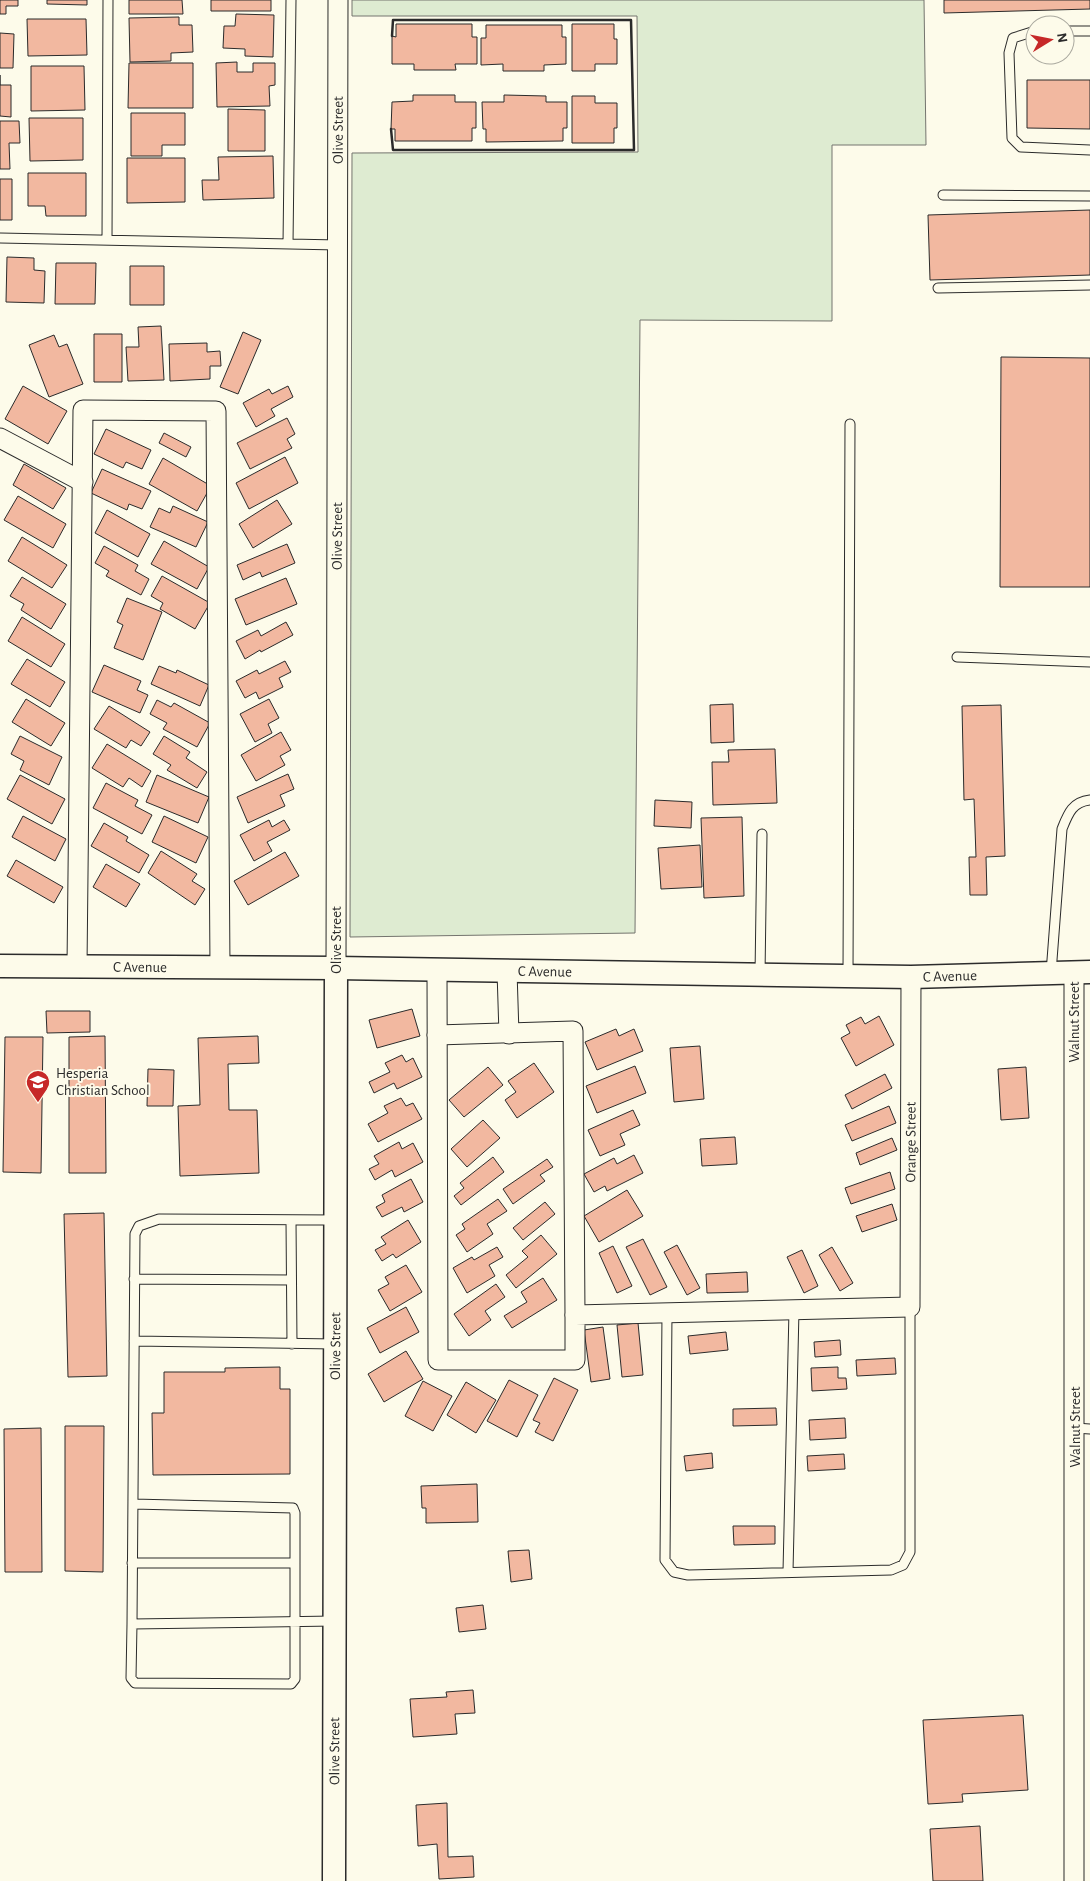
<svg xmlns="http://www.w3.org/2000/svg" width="1090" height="1881" font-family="'Alegreya Sans',sans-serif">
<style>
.green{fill:#deebd1;stroke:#74746e}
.building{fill:#f2b8a0;stroke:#2b2b2b}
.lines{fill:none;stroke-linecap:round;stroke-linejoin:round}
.service-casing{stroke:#2b2b2b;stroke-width:11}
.minor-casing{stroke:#2b2b2b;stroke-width:21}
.tertiary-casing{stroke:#2b2b2b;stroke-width:25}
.service{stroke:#fdfbea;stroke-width:9}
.minor{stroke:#fdfbea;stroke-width:19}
.tertiary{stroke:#fdfbea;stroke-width:22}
.wall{stroke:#2b2b2b;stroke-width:2.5}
.labels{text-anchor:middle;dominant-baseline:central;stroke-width:4;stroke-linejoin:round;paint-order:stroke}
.street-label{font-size:15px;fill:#2b2b2b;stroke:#fdfbea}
.poi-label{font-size:15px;fill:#2b2b2b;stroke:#fdfbea;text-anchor:start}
</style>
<rect width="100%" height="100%" fill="#fdfbea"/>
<path class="green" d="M352,0H924L926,145H832V321L640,320L635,933L350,937L352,153L638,152L637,16H352Z"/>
<path class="building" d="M0,0H18V6H6V14H0Z
M47,0H87V5L47,4Z
M129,0H182L183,14H129Z
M211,0H271V11H211Z
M944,0H1090V9L944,13Z
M236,14L274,15L273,57L245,56V49L223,48L224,26H235Z
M179,17V25H192L193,52L171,53V61L130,62L129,18Z
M27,19H86L87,55L28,56Z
M396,24H472V37H477V64H455L456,70H414V64H392V36L396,37Z
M572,24H614V39H617V64H595V71H572Z
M486,25H562V37H566V64L544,65V71H503V64L481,65V38H486Z
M0,33L14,34L13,68H0Z
M237,62V72H253V63H275V85L269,86L270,106L217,107L216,63Z
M129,63H193V108H128Z
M31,66H84L85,110L31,111Z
M0,75V85H11V117L0,116Z
M1027,80H1090V129L1027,128Z
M413,95H455V102H476V128H472V141H395V129H391L392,102L413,101Z
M504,95L546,96V102H567V128H563V141L486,142V129H483L482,102H504Z
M572,96H595V103H617V128H614V143H572Z
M228,109L265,110V151H228Z
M131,113H185V145H162V156H131Z
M29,118H83V160L30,161Z
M0,121H19L20,143H9L10,169H0Z
M273,156L274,198L203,200L202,180H219L218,157Z
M127,158H185V202L127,203Z
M28,173H86V216H46L45,206H28Z
M0,179H12V220H0Z
M1090,210V275L930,280L928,215Z
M7,257L34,258V270L45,271L44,303L6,302Z
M56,263H96L95,304H55Z
M130,266H164V305H130Z
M161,326L164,380L128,381L126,347H139L138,327Z
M243,332L261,340L238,394L220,387Z
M94,334H122V382H94Z
M54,335L59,347L67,344L83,384L49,397L29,345Z
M207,343V352L220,351L221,366H210V379L170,381L169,344Z
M1001,357L1090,358V587H1000Z
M23,386L67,411L48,444L5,419Z
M288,386L293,397L271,409L275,416L256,427L243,403L269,389L272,394Z
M287,418L295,434L287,439L292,448L250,469L237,443Z
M106,429L151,450L142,469L126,462L123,468L94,454Z
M164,433L191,447L186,457L159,443Z
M285,457L298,483L249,509L236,483Z
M163,458L211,486L197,511L149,484Z
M24,464L66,488L53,509L13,485Z
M102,469L151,491L142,509L129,504L127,510L91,493Z
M18,496L66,524L53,548L4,520Z
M277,500L292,524L253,548L239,524Z
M173,506L208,522L196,547L150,527L159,508L170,513Z
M107,510L150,534L138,557L95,533Z
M22,537L67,565L52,588L8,561Z
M164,541L209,567L197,589L151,564Z
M287,544L295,563L262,577L260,572L243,580L237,565Z
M104,546L138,565L135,571L149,579L141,595L106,576L109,571L95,563Z
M162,576L210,603L195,629L160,609L163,603L151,596Z
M22,577L66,604L51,629L21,610L24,604L10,596Z
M286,578L297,604L246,625L235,599Z
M127,598L162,612L143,660L114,648L123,625L117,622Z
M22,617L65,644L51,667L8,641Z
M286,622L293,635L261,652L260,650L245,659L236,641L258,630L261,636Z
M27,659L65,682L50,707L11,684Z
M285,661L291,672L279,678L283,687L259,699L256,692L245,698L236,681L257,670L259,674Z
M104,665L141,681L137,690L148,695L140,713L92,692Z
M159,666L176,673L177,670L209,685L200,706L151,684Z
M26,699L65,723L51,746L12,722Z
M269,699L279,718L268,724L272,733L255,742L240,714Z
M157,700L171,707L174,703L210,723L197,747L163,729L167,723L150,714Z
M733,704L734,742L711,743L710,705Z
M1001,705L1005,856L986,857L987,895H970L969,857H976L974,799L964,800L962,706Z
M109,706L150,732L141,746L131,740L126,748L94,729Z
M281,732L291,750L280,756L285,765L256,781L241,755Z
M20,736L62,757L49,785L20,770L24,761L11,754Z
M164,736L190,752L186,758L207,772L197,788L167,770L171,765L153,754Z
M107,744L151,771L142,787L129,778L123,787L92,768Z
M775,749L777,803L713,805L712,762H729L728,750Z
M288,774L294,789L280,795L285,806L248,823L237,797Z
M20,775L65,799L52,824L7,799Z
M157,775L209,797L198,823L146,802Z
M106,783L138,800L135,806L152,815L142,834L93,808Z
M655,800L692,802L691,828L654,826Z
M23,816L66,839L55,861L12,837Z
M164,816L208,837L196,863L152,842Z
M742,817L744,896L704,898L701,818Z
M269,820L272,827L284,820L290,830L267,842L272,851L254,861L240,835Z
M104,823L128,837L126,841L149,855L139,873L91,846Z
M700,845L702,887L661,889L658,848Z
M161,851L197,874L192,881L205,889L195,905L148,873Z
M285,852L299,876L248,905L234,881Z
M16,860L63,887L54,903L7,876Z
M106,864L140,884L126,907L93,887Z
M412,1009L420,1036L377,1048L369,1020Z
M46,1011H90V1032L47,1033Z
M879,1016L894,1045L856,1066L841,1038L850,1033L846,1025L861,1017L865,1024Z
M616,1029L619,1036L634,1029L643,1051L597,1070L585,1042Z
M105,1036L106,1173H69V1037Z
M258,1036L259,1063L228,1064L229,1110H257L259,1173L180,1176L178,1106L200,1105L198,1038Z
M5,1037H43L41,1173L3,1172Z
M700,1046L704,1099L674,1102L670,1048Z
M402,1055L406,1062L413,1058L422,1077L397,1089L394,1083L374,1093L369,1082L390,1072L385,1063Z
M534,1063L554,1092L517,1118L505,1100L516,1092L508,1081Z
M635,1066L646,1093L597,1113L586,1086Z
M488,1067L503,1085L464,1117L449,1100Z
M1026,1067L1029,1118L1001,1120L998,1069Z
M148,1069L174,1070L173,1106H147Z
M885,1074L892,1088L852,1109L845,1095Z
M401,1098L406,1106L413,1103L422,1119L378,1142L368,1124L388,1113L384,1106Z
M889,1106L896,1123L852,1141L845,1125Z
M633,1110L640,1125L620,1134L625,1145L600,1156L588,1130Z
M483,1120L500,1138L467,1167L451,1149Z
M735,1137L737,1164L702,1166L700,1139Z
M892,1138L897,1150L860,1165L856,1153Z
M399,1142L402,1149L413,1143L423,1162L395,1177L392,1170L375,1180L369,1169L379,1164L374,1156Z
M634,1155L643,1173L607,1191L605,1186L594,1192L584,1174L614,1158L617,1164Z
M493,1157L504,1172L461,1205L454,1196L464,1188L460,1183Z
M547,1159L553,1167L540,1175L545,1181L513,1204L503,1189Z
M890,1172L895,1189L851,1204L845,1188Z
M411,1179L423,1202L404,1212L402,1207L382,1217L376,1207L385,1202L382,1195Z
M627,1190L643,1216L599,1242L584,1216Z
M498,1199L507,1211L487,1224L493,1234L467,1252L456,1235L465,1229L462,1224Z
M545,1202L555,1214L523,1240L513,1228Z
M892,1204L897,1220L862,1232L856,1216Z
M104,1213L107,1376L68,1377L64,1214Z
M408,1220L421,1242L396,1258L393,1254L382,1261L375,1250L386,1244L381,1237Z
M541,1235L557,1254L516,1288L506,1275L528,1257L522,1251Z
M643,1239L667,1287L650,1295L626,1247Z
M677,1245L700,1288L687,1295L664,1252Z
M613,1246L632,1286L617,1293L599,1253Z
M497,1247L503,1257L489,1265L495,1276L467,1293L453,1268L472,1257L474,1260Z
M832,1247L853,1283L840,1291L819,1255Z
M802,1250L818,1286L804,1293L787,1257Z
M406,1265L422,1292L390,1311L378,1290L389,1284L385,1277Z
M747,1272L748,1292L707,1293L706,1274Z
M543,1278L557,1300L512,1328L504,1316L527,1302L521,1292Z
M496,1284L505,1297L485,1311L491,1320L469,1336L454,1314Z
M406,1307L419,1332L380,1353L367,1328Z
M638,1323L643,1375L622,1377L617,1325Z
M603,1327L610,1379L591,1382L584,1330Z
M726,1332L728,1350L690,1354L688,1336Z
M840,1340L841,1355L815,1357L814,1342Z
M406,1351L423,1379L384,1402L368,1374Z
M895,1358L896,1374L857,1376L856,1360Z
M280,1367V1389H290V1474L153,1475L152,1413H164V1372H225V1368Z
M838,1367V1378H846L847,1389L812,1391L811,1368Z
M554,1378L578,1390L553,1441L535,1432L540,1423L533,1420Z
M509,1380L538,1395L517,1437L487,1421Z
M423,1381L452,1396L433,1431L405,1416Z
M466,1382L496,1400L476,1433L447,1415Z
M776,1408L777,1425L733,1426V1409Z
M845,1418L846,1438L810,1440L809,1420Z
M65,1426H104L103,1572L65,1571Z
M41,1428L42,1572H5L4,1429Z
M712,1453L713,1468L686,1471L684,1456Z
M844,1454L845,1469L808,1471L807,1456Z
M477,1484L478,1522L426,1523V1508H422L421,1486Z
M733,1526H775V1544L734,1545Z
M529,1550L532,1579L511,1582L508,1551Z
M483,1605L486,1629L459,1632L456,1608Z
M473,1690L475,1713L455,1714L457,1734L413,1737L410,1699L447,1697L446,1692Z
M1023,1715L1028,1790L962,1794L963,1802L928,1804L923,1720Z
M447,1803L448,1857L473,1856L474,1877L439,1879L437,1844L418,1846L416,1805Z
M980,1826L983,1881H933L930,1829Z"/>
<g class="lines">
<g class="service-casing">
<path id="service" d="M1035,31L1013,38L1009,53L1012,138L1021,147L1090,150
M1065,31H1090
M943,195L1090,196
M0,238L338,245
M107,240L108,0
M288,244L291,0
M938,288L1090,285
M957,657L1090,662
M1051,973L1062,829C1068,814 1072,802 1090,800
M760,975L762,834
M848,976L850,424
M291,1220L292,1344
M134,1279L291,1280
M667,1313L665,1560L674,1572L688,1575L891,1570L903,1565L910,1552V1307
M134,1341L335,1344
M1075,1428L1090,1429
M132,1563H295
M788,1572L794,1310
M334,1621L132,1624L135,1234L139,1226L159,1219L335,1220
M132,1624L131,1678L135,1683L291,1684L295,1679V1513L293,1508L133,1504"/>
</g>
<g class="minor-casing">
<g id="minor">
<path d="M0,438L83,482"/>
<path d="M77,967L83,410L216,411L220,967"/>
<path id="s1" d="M336,968L338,0"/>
<path id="s2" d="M437,970L438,1360H575V1315L910,1307L911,977"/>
<path d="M507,971L509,1034"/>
<path d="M437,1035L573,1031L575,1315"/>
<path d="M1074,1881V972"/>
</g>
</g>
<g class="tertiary-casing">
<g id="tertiary">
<path id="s3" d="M0,966L336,968L911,977L1090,972"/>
<path id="s4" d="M334,1881L336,968"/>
</g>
</g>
<use href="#service" class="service"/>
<use href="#minor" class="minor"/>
<use href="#tertiary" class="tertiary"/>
<path class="wall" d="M391,129L393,150H634L631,20H393L392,36"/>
</g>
<defs>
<g id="school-pin" transform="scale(1.25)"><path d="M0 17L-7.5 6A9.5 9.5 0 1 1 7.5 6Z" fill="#c62828" stroke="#fdfbea"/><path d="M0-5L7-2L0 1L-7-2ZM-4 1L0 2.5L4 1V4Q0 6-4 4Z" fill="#fff"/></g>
</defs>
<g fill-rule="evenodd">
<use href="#school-pin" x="38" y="1082"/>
</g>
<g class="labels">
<g class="street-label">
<text stroke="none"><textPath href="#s1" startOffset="838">Olive Street</textPath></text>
<text stroke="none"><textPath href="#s1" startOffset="432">Olive Street</textPath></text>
<text transform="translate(336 940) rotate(-90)">Olive Street</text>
<text stroke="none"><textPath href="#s3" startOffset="140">C Avenue</textPath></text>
<text stroke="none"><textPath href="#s3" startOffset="545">C Avenue</textPath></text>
<text stroke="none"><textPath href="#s3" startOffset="950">C Avenue</textPath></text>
<text transform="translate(1074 1022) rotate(-90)">Walnut Street</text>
<text stroke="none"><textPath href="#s2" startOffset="1072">Orange Street</textPath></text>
<text stroke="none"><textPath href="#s4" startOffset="535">Olive Street</textPath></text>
<text transform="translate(1075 1427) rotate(-90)">Walnut Street</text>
<text stroke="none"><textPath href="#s4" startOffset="130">Olive Street</textPath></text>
</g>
<g class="poi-label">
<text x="56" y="1073">Hesperia<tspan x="56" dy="17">Christian School</tspan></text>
</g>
</g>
<g transform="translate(1050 40) rotate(80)"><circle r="24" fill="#fdfbea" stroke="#a9a89e"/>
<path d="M0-4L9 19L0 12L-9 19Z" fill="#c62828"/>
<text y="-8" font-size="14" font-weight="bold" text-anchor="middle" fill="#2b2b2b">N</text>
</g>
</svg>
